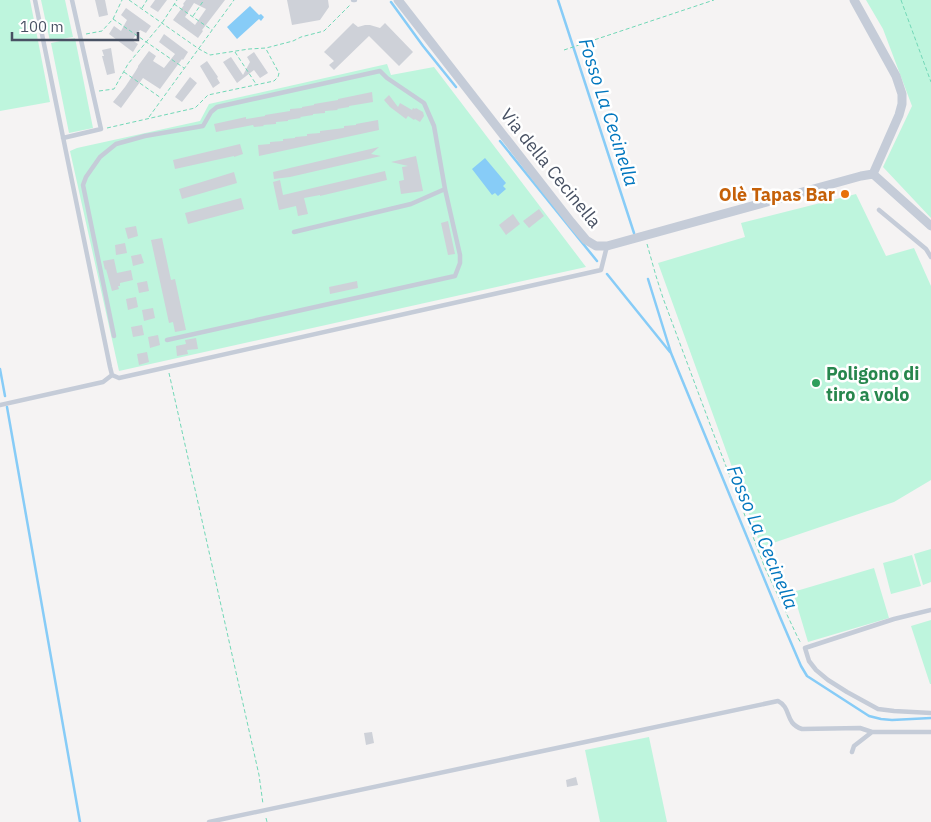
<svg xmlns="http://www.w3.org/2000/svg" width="931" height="822" font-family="'IBM Plex Sans',sans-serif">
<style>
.green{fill:#bef5dd}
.water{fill:#87ccf7}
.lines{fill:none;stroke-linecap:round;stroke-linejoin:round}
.stream{stroke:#87ccf7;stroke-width:2.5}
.building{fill:#ced1d8;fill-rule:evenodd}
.path{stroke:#72d8b7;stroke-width:1;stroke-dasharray:4 2.5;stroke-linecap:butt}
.lane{stroke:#c5ccd8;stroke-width:4.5}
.street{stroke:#c5ccd8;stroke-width:9}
.food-dot{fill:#e8710a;stroke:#fff;stroke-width:2}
.leisure-dot{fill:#2e9e5b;stroke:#fff;stroke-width:2}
.labels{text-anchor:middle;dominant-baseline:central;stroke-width:5;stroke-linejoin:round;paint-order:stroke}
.street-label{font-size:18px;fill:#485163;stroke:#fff}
.food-label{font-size:18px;font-weight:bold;fill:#c56008;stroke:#fff;text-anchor:end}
.leisure-label{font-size:18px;font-weight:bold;fill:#27864d;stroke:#fff;text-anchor:start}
.water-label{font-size:19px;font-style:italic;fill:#0076be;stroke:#fff}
</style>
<rect width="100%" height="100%" fill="#f5f3f3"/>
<path class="green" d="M0,0H30L50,102L0,111Z
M41,0H65L73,37L50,41Z
M866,0H931V218L883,167L912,106L883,29Z
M75,38L93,128L69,133L51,43Z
M387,64L391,75L434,67L586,267L119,371L70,151L77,148L200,121L209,104Z
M856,194L886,256L914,248L931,286V480L894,502L761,547L658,263L745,237L741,223Z
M931,549V582L923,585L914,554Z
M912,555L921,586L891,594L883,563Z
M874,568L889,618L808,642L793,592Z
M931,620V684H930L911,626Z
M649,737L667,822H600L585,750Z"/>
<path class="water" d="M250,6L259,15L261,14L264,17L261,21L259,19L237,39L227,27Z
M485,158L506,183L503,186L506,189L498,196L495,193L492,195L472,169Z"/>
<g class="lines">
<path class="stream" d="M558,0L634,233
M391,2L423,46L456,87
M500,141L597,261
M607,274L670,352
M648,279L671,353L780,617L801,666L807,676L869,716L881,719L892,720L931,718
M0,369L5,396
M7,407L80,822"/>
</g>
<path class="building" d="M95,0H105L108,15L99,17Z
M155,0H167L158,12L150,7Z
M186,0H225L202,30L203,31L198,38L173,20L184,5L183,4ZM194,3L206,9L195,25L185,17Z
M287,0H328L329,7L320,20L292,25Z
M126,8L151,26L146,33L140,30L132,40L138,44L133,52L109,34L114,26L121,31L127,20L121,15Z
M353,23L358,27L365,25H370L380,28L385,23L413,52L399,66L369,36L334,70L329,65L334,61L324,52Z
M164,34L188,52L183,60L182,59L160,89L143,78L121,108L113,102L125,87L135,72L138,67V66L149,51L156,56L153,61L164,68L175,54L159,42Z
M111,48L115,73L107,75L102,56H104L102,50Z
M254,52L268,73L260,78L254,70L237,83L223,62L231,57L243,75L250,62L247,57Z
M207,61L218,77L217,78L220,83L213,88L200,66Z
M190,77L197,83L182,102L175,97Z
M372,92L373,102L349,106V107L337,109L338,110L325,111V113L313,114V115L300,117L301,118L288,120V121L276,122V124L263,125L264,126L254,127L253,125L216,132L214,124L246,117V119L265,116V115L290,111V109L302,108V107L314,105V104L338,100V99Z
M389,95L398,107L400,103L412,110L413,108L415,109L416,108L423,112L424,116L420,122L415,119L414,120L408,116L406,119L390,107L384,100Z
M378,120L379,130L259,156L258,145L270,144V142L283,141V139L295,138V137L307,136V134L320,133V131L344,128V126L356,125V124Z
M240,144L243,154L234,157V156L175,169L173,160Z
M379,147L371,154L381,156L290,177L274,179L273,172Z
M416,156L423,191L401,194L399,181L404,180L402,167L408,166L391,162Z
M385,171L387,180L320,196V195L304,198L308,214L298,216L296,206L279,210L273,182L280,180L283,195Z
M234,172L237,183L182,199L179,189Z
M241,198L244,209L188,224L185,213Z
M539,209L544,216L529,228L523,221Z
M513,214L520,224L506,235L499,225Z
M448,221L455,254L448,255L441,223Z
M136,226L138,236L128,239L125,228Z
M162,238L171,280L175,279L186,330L175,332L173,322L169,323L151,240Z
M125,243L127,253L116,255L115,245Z
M141,254L144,263L133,266L131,256Z
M114,259L117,273L131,270L133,280L120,283V286H118L119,289L112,291L106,269L105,270L103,261Z
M147,281L149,291L139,293L137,283Z
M357,281L358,288L330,294L329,287Z
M136,297L138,307L128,310L126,299Z
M153,308L155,318L144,321L142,310Z
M142,325L144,335L133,337L131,327Z
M158,335L160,345L150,348L148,337Z
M196,338L198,349L187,350L188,354L177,356L176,346L186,344L185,340Z
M147,352L149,362L139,365L137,354Z
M372,732L374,743L366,745L364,733Z
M576,777L578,785L567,787L566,780Z"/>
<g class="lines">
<path class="path" d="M129,0L199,49L210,55L249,49L266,48L293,41L301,37L324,31L350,5
M901,0L931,82
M174,4L212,30
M142,8L147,0
M193,16L204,0
M113,19L184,68
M86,34L102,31L113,19L122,0
M564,50L714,0
M235,52L256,84
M124,72L161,98
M99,91L114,89L128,64L162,23L177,0
M149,117L234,0
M107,128L195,108L208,95L274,81L278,77L279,73L266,49
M647,244L656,276L663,298L714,435L765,568L798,638L801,643
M169,373L259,775L263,804
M266,818L267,822"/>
<path class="lane" d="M35,0L110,367L112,375L119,378L601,270L607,246
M353,0H355
M63,138L101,129L72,0
M879,210L926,249L931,257
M114,336L83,185L86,177L100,157L116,144L145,136L203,126L211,112L217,107L380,71L387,78L424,103L434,126L445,189L411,204L294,232
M167,340L455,276L460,263V255L445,189
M0,405L103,382L112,375
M931,610L894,619L805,648L809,661L816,670L828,680L847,692L878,709L894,711L931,713
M852,752L854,746L872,732H931
M209,822L778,701C792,708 784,723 802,729L860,728L872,732"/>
<path class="street" d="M398,0L571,222L586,240L596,246H607L861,176L873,174
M854,0L896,76L902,94V104L899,115L873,174
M873,174L931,226"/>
</g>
<circle class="food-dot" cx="845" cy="194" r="5"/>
<circle class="leisure-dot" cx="816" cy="383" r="5"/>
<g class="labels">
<g class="street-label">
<text transform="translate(551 168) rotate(51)">Via della Cecinella</text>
</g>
<g class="food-label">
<text x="835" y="194">Olè Tapas Bar</text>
</g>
<g class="leisure-label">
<text x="826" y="373">Poligono di<tspan x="826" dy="21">tiro a volo</tspan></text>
</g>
<g class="water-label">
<text transform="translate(609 112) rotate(72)">Fosso La Cecinella</text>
<text transform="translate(763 537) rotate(67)">Fosso La Cecinella</text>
</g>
</g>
<path d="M12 32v8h126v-8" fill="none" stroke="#485163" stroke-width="2.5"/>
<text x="20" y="32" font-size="15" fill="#485163" stroke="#ffffff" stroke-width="4" paint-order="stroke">100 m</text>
</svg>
